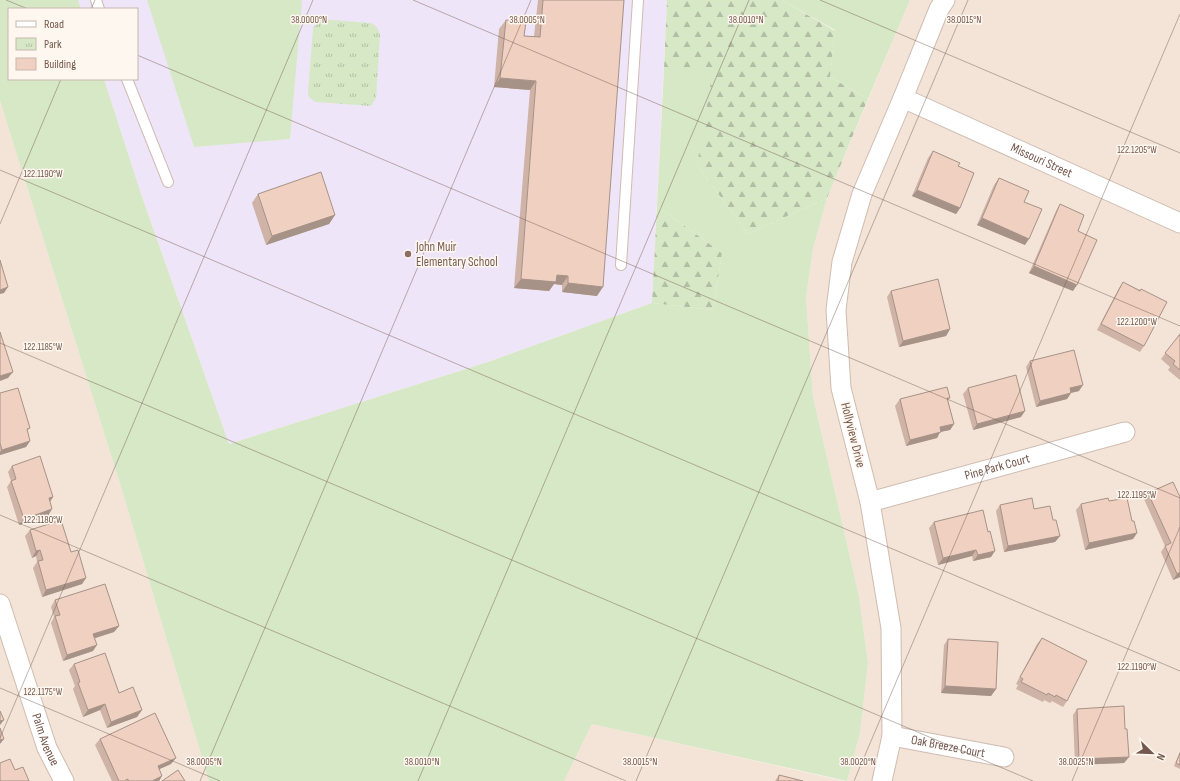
<svg xmlns="http://www.w3.org/2000/svg" width="1180" height="781" font-family="'Sofia Sans Condensed',sans-serif">
<style>
.residential{fill:#f3e4d7}
.education{fill:#efe5f8}
.grass{fill:#d7e8c7}
.forest{fill:url(#forest-firs)}
.park{fill:url(#park-tufts)}
.lines{fill:none;stroke-linecap:round;stroke-linejoin:round}
.lane-casing{stroke:#cfbcb1;stroke-width:12}
.street-casing{stroke:#cfbcb1;stroke-width:21}
.lane{stroke:#fff;stroke-width:10}
.street{stroke:#fff;stroke-width:19}
.wall{fill:#ceb3a6}
.shaded-wall{fill:#a79287}
.building{fill:#efd0c1;stroke:#a79287}
.ticks{fill:none;stroke:#74584d;stroke-width:1;stroke-opacity:0.45}
.education-dot{fill:#8d6e63;stroke:#fef7ef;stroke-width:1.5}
.labels{text-anchor:middle;dominant-baseline:central;stroke-width:3;stroke-linejoin:round;paint-order:stroke}
.street-label{font-size:13px;fill:#74584d;stroke:#fef7ef}
.education-label{font-size:13px;fill:#785e54;stroke:#fef7ef;text-anchor:start}
.ticks-label{font-size:10px;text-anchor:middle;fill:#74584d;stroke:#fef7ef;stroke-width:3;stroke-linejoin:round;paint-order:stroke}
</style>
<defs>
<pattern id="forest-firs" width="22" height="20" patternUnits="userSpaceOnUse"><rect width="22" height="20" fill="#d7e8c7"/><path d="M5 1l3.5 6h-7zM16 11l3.5 6h-7z" fill="#b3bfa4"/></pattern>
<pattern id="park-tufts" width="24" height="20" patternUnits="userSpaceOnUse"><rect width="24" height="20" fill="#d7e8c7"/><path d="M3 7l-1-3M5 7V3M7 7l1-3M15 17l-1-3M17 17v-4M19 17l1-3" fill="none" stroke="#b3bfa4"/></pattern>
</defs>
<rect width="100%" height="100%" fill="#fbf2e8"/>
<path class="residential" d="M910,0H1180V781H847L860,733L868,663L859,596L813,397L806,297L813,249L827,198Z
M0,101L121,487L209,781H0Z
M592,724L843,781H564Z"/>
<path class="education" d="M78,0H667L652,303L488,362L229,444L141,194L104,79H137V9H81Z"/>
<path class="grass" d="M0,0H78L81,9H9V79H104L141,194L229,444L488,362L652,303L713,310L722,253L657,206L664,69H714L697,165L748,234L827,198L813,249L806,297L813,397L859,596L868,663L860,733L847,781L592,724L564,781H209L121,487L0,101Z
M147,0H302L290,139L194,147Z
M782,0H910L868,99L830,77L835,30Z"/>
<path class="forest" d="M667,0H782L835,31L830,77L868,99L827,198L748,234L697,165L713,69H664Z
M657,206L722,253L713,310L652,303Z"/>
<path class="park" d="M321,19L370,23C376,25 378,28 380,34L376,98L371,106L315,102L309,97L308,93L313,28Z"/>
<g class="lines">
<g class="lane-casing">
<path id="lane" d="M96,0L99,9
M127,79L168,182
M621,265L638,0"/>
</g>
<g class="street-casing">
<g id="street">
<path id="s1" d="M903,98L1180,223"/>
<path id="s2" d="M870,502L1125,432"/>
<path id="s3" d="M0,604L47,748L64,781"/>
<path id="s4" d="M892,736L1004,757"/>
<path d="M882,781L892,736L891,628L870,502L841,388L836,310L842,262L862,194L903,98L939,9L945,0"/>
</g>
</g>
<use href="#lane" class="lane"/>
<use href="#street" class="street"/>
</g>
<path class="wall" d="M538,0H624L597,296L562,292V285L554,284L549,291L514,288L530,90L494,87L499,29L506,20L524,36H534Z
M933,151L958,166L960,208L956,214L912,196L928,158Z
M999,178L1024,202L1025,245L977,225L994,185Z
M258,194L335,215L329,224L266,245L252,203Z
M1060,204L1078,231L1073,291L1029,273L1056,211Z
M1123,282L1140,290L1141,289L1144,346L1140,352L1097,330L1119,288Z
M891,291L950,329L946,336L899,347L887,297Z
M1180,334V380L1168,370L1170,367L1161,359Z
M1030,361L1079,391L1071,393L1067,399L1036,407L1026,367Z
M968,388L1021,417L973,430L963,394Z
M0,393L30,428L27,431L30,441L26,447L0,455Z
M950,398L948,400L954,424L950,430L940,432L937,438L906,446L895,406L900,399Z
M12,466L53,497L50,502L48,516L19,525L7,487L11,481L8,472Z
M1173,482L1180,577L1173,580L1161,552L1165,546L1144,499L1148,493Z
M1109,501L1132,521L1137,533L1133,539L1085,550L1076,510L1081,504Z
M1000,505L1034,509L1060,536L1055,542L1004,552L996,511Z
M934,522L991,557L973,561L972,556L938,565L929,528Z
M30,530L71,552L86,578L82,584L42,597L33,568L37,562L36,556L32,558L25,536Z
M55,600L119,626L114,632L95,638L93,651L63,661L51,623L54,617L51,607Z
M1042,638L1067,701L1063,707L1052,701L1050,703L1044,700L1043,702L1016,689L1018,685L1016,684L1037,644Z
M948,639L996,689L991,696L941,693L944,645Z
M74,664L119,693L142,710L137,717L107,728L100,710L83,717L73,689L75,686L69,670Z
M1077,709L1125,729L1129,757L1124,763L1075,765L1073,715Z
M100,739L171,764L159,769L162,776L159,781H112L95,745Z
M1180,752V769L1174,766Z
M779,775L803,781H775Z"/>
<path class="shaded-wall" d="M500,78L536,81L530,90L494,87Z
M917,190L960,208L956,214L912,196Z
M335,215L329,224L266,245L272,236Z
M982,218L1029,239L1025,245L977,225Z
M1034,266L1077,285L1073,291L1029,273Z
M557,275L568,276L562,285L554,284L549,291L514,288L521,279Z
M568,283L603,287L597,296L562,292Z
M8,287L4,293L0,294V290Z
M950,329L946,336L899,347L903,341Z
M13,372L8,378L0,381V376Z
M1083,385L1079,391L1066,394L1070,388Z
M1071,393L1067,399L1036,407L1040,401Z
M1025,411L1021,417L973,430L977,424Z
M954,424L950,430L940,432L937,438L906,446L910,440L940,427Z
M30,441L26,447L0,455V452L2,450Z
M53,497L49,503V498Z
M52,509L48,516L19,525L24,519Z
M1137,533L1133,539L1085,550L1089,543Z
M1060,536L1055,542L1004,552L1008,546Z
M40,550L36,556L32,558L36,551Z
M976,550L972,556L938,565L943,558Z
M995,551L991,557L973,561L978,555Z
M1180,572V577L1173,580L1177,574Z
M86,578L82,584L42,597L46,590Z
M119,626L114,632L89,640L93,634Z
M97,645L93,651L63,661L67,655Z
M945,686L996,689L991,696L941,693Z
M105,704L100,710L83,717L88,710Z
M142,710L137,717L107,728L111,722Z
M4,720L0,725V721Z
M4,739L0,744V740Z
M1129,757L1124,763L1075,765L1079,759Z
M176,758L171,764L153,772L158,766Z
M162,776L159,781H152Z"/>
<path class="building" d="M543,0H624L603,287L568,283V276L557,275L556,282L521,279L536,81L500,78L506,20L526,22L524,36L540,37Z
M933,151L960,163L958,166L974,173L960,208L917,190Z
M321,172L335,215L272,236L258,194Z
M999,178L1029,191L1024,202L1042,209L1029,239L982,218Z
M1060,204L1084,215L1078,231L1097,240L1077,285L1034,266Z
M0,260L8,287L0,290Z
M938,279L950,329L903,341L891,291Z
M1123,282L1140,291L1141,289L1167,302L1144,346L1101,324Z
M0,332L13,372L0,376Z
M1180,334V370L1173,364L1175,361L1165,353Z
M1074,350L1083,385L1070,388L1071,393L1040,401L1030,361Z
M1016,375L1025,411L977,424L968,388Z
M947,387L950,398H947L954,424L940,427L941,432L910,440L900,399Z
M18,388L30,428L27,429L30,441L2,450L0,443V393Z
M40,456L53,497L49,498L52,509L24,519L11,481L16,479L12,466Z
M1173,482L1180,497V572L1177,574L1165,546L1171,543L1148,493Z
M1032,498L1034,509L1050,506L1053,520H1056L1060,536L1008,546L1000,505Z
M1108,498L1109,501L1127,498L1132,521H1134L1137,533L1089,543L1081,504Z
M983,510L988,532L990,531L995,551L978,555L976,550L943,558L934,522Z
M61,520L71,552L78,550L86,578L46,590L38,561L43,560L40,550L36,551L30,530Z
M105,584L119,626L93,634L97,645L67,655L55,616L60,615L55,600Z
M1042,638L1087,661L1067,701L1056,695L1055,697L1048,693L1047,695L1021,682L1023,679L1020,677Z
M948,639L998,642L996,689L945,686Z
M105,653L119,693L133,687L142,710L111,722L105,704L88,710L78,683L80,682L74,664Z
M1124,706L1125,729H1127L1129,757L1079,759L1077,709Z
M0,711L4,720L0,721Z
M155,713L176,758L158,766L162,776L152,781H128V779L124,781H119L100,739Z
M0,728L4,739L0,740Z
M1180,753V765L1176,763Z
M10,759L15,770L23,767L29,781H0V763Z
M178,770L185,781H162Z
M779,775L803,781H778Z"/>
<path class="ticks" d="M6,0L28,9M413,0L1180,326M820,0L1180,153M91,9L95,0M137,55L1180,498M0,170L1180,671M0,224L61,79M0,343L1033,781M0,515L626,781M0,688L220,781M0,738L313,0M200,781L531,0M418,781L749,0M636,781L968,0M854,781L1180,14M1072,781L1180,527"/>
<circle class="education-dot" cx="408" cy="254" r="4"/>
<g class="labels">
<g class="street-label">
<text stroke="none"><textPath href="#s1" startOffset="152">Missouri Street</textPath></text>
<text transform="translate(853 435) rotate(76)">Hollyview Drive</text>
<text stroke="none"><textPath href="#s2" startOffset="132">Pine Park Court</textPath></text>
<text stroke="none"><textPath href="#s3" startOffset="143">Palm Avenue</textPath></text>
<text stroke="none"><textPath href="#s4" startOffset="57">Oak Breeze Court</textPath></text>
</g>
<g class="education-label">
<text x="416" y="247">John Muir<tspan x="416" dy="15">Elementary School</tspan></text>
</g>
</g>
<g class="ticks-label">
<text x="527" y="23">38.0005°N</text>
<text x="746" y="23">38.0010°N</text>
<text x="964" y="23">38.0015°N</text>
<text x="309" y="23">38.0000°N</text>
<text x="1137" y="153">122.1205°W</text>
<text x="43" y="177">122.1190°W</text>
<text x="1137" y="325">122.1200°W</text>
<text x="43" y="350">122.1185°W</text>
<text x="1137" y="498">122.1195°W</text>
<text x="43" y="523">122.1180°W</text>
<text x="1137" y="670">122.1190°W</text>
<text x="43" y="695">122.1175°W</text>
<text x="204" y="765">38.0005°N</text>
<text x="422" y="765">38.0010°N</text>
<text x="640" y="765">38.0015°N</text>
<text x="858" y="765">38.0020°N</text>
<text x="1076" y="765">38.0025°N</text>
</g>
<rect x="8" y="8" width="130" height="72" fill="#fef7ef" stroke="#c7b7ae"/>
<rect x="16" y="21" width="20" height="6" fill="#ffffff" stroke="#c7b7ae"/>
<text x="44" y="28" font-size="12" fill="#74584d">Road</text>
<rect x="16" y="38" width="20" height="12" fill="url(#park-tufts)" stroke="#c7b7ae"/>
<text x="44" y="48" font-size="12" fill="#74584d">Park</text>
<rect x="16" y="58" width="20" height="12" fill="#efd0c1" stroke="#c7b7ae"/>
<text x="44" y="68" font-size="12" fill="#74584d">Building</text>
<g transform="translate(1152 753) rotate(113)" stroke="#fef7ef" stroke-width="3" paint-order="stroke">
<path d="M0-3L7 15L0 10L-7 15Z" fill="#74584d"/>
<text y="-6" font-size="11" font-weight="bold" text-anchor="middle" fill="#74584d">N</text>
</g>
</svg>
